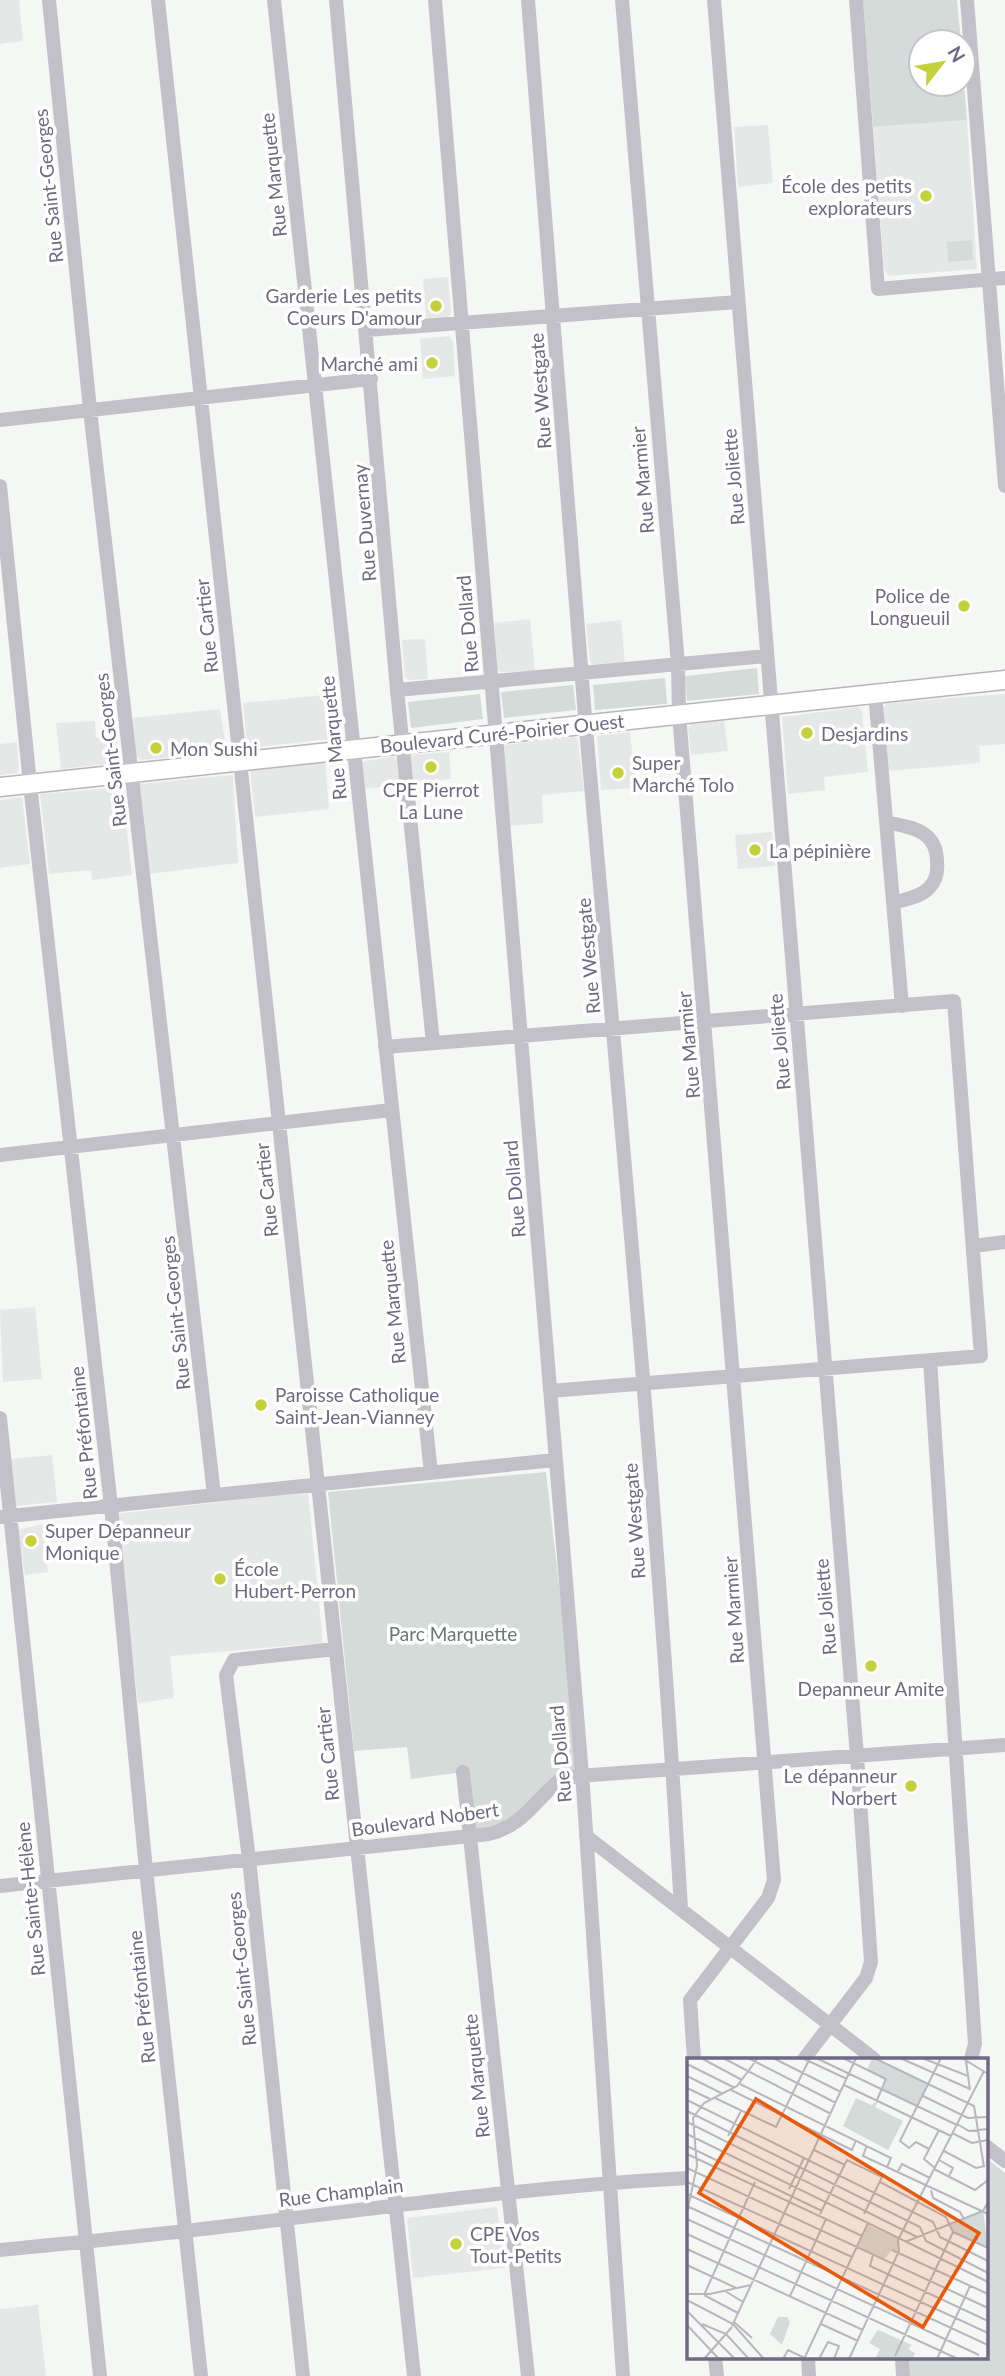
<svg xmlns="http://www.w3.org/2000/svg" width="1005" height="2376" font-family="Lato,sans-serif">
<style>
.built{fill:#e6e8e8}
.green{fill:#d4dbd8}
.lines{fill:none;stroke-linecap:round;stroke-linejoin:round}
.major-casing{stroke:#b7b5bc;stroke-width:21}
.minor{stroke:#c3c1c8;stroke-width:14}
.major{stroke:#fff;stroke-width:18}
.poi-dot{fill:#c5d13a;stroke:#fff;stroke-width:2.5}
.labels{text-anchor:middle;dominant-baseline:central;stroke-width:7;stroke-linejoin:round;paint-order:stroke}
.street-label{font-size:19px;fill:#706982;stroke:#fff}
.poi-label{font-size:19px;fill:#706982;stroke:#fff;text-anchor:start}
.park-label{font-size:19px;fill:#677a73;stroke:#fff}
.inset-road{fill:none;stroke:#b8b6bf;stroke-width:2}
.view{fill:#e8590c;fill-opacity:0.15;stroke:#e8590c;stroke-width:3.5}
.inset-edge{fill:none;stroke:#706982;stroke-width:3.5}
</style>
<rect width="100%" height="100%" fill="#f5f7f4"/>
<path class="built" d="M0,0H23L19,1L23,41L0,44Z
M967,120L977,269L889,276L884,269L873,127Z
M768,125L773,183L738,187L734,127Z
M448,277L451,312L449,316L426,318L423,279Z
M449,336L453,341L455,376L423,379L420,339Z
M530,619L535,671L501,672L497,669L494,623Z
M621,620L625,664L594,665L590,662L586,624Z
M425,639L428,679L408,680L405,677L402,640Z
M335,694L340,734L337,738L250,748L247,745L243,703Z
M1005,694V744L979,746L980,763L887,771L883,708L887,703Z
M858,707L862,711L868,772L824,777L825,790L788,794L782,717Z
M220,709L226,747L221,752L141,760L136,756L133,718Z
M724,720L728,751L691,755L688,727L692,724Z
M95,721L96,738L116,735L119,760L116,763L61,769L56,723Z
M630,732L636,788L601,790L597,736Z
M575,737L578,740L584,791L542,795L543,823L510,826L503,745Z
M17,742L19,770L16,773L0,775V744Z
M449,752L451,779L414,783L411,755Z
M394,756L398,762L401,785L363,789L361,762Z
M325,761L329,809L255,817L250,770Z
M233,775L238,863L149,874L139,784Z
M122,787L132,875L92,880L91,870L49,874L40,794Z
M22,797L30,864L0,868V800Z
M772,832L775,866L738,869L735,835Z
M35,1307L42,1379L3,1382L0,1310Z
M52,1455L57,1502L16,1506L11,1459Z
M308,1492L323,1643L170,1656L174,1698L138,1703L115,1514Z
M43,1524L48,1572L25,1575L18,1530Z
M497,2207L505,2268L413,2278L407,2218Z
M38,2305L46,2376H0V2309Z"/>
<path class="green" d="M863,0H957L961,42H921V84H963V74L967,120L873,127Z
M972,240L973,260L948,262L947,242Z
M757,668L759,694L687,701L685,676Z
M665,678L667,704L595,710L593,685Z
M573,685L576,710L504,718L501,692Z
M480,694L483,719L411,728L408,702Z
M546,1472L581,1776L558,1778L520,1816L469,1836L463,1772L411,1779L407,1747L354,1751L328,1492Z
M986,2158L1005,2173V2376H910L909,2357H986Z"/>
<g class="lines">
<g class="major-casing">
<path id="major" d="M0,787L1005,680"/>
</g>
<path class="minor" d="M49,0L90,410L214,1495
M158,0L414,2376
M274,0L431,1473
M336,0L397,690L433,1043
M435,0L583,1787L623,2376
M528,0C548,243 565,486 586,729C621,1122 658,1515 681,1909
M622,0L678,664L679,714L774,1880L768,1898L690,2000L694,2059
M714,0L857,1756L871,1962L866,1978L804,2059
M856,0L878,289L1005,278
M967,0L1005,486
M367,330L738,302
M0,420L371,379
M0,486L30,784L111,1506L146,1870L201,2376
M397,690L767,656
M875,693L902,1006
M887,822C912,828 937,830 937,862C938,871 936,881 929,888C921,897 905,899 894,903
M385,1047L954,1001L981,1356L550,1391
M0,1155L391,1110
M973,1246L1005,1242
M930,1360L975,2044L971,2059
M0,1418L100,2376
M0,1517L555,1460
M463,1772L528,2376
M586,1836L874,2059
M0,1886L489,1834C526,1825 535,1798 564,1777L1005,1745
M986,2146L1005,2161
M0,2250C62,2244 124,2238 185,2231C353,2212 520,2187 688,2178
M715,2357L717,2376
M808,2357L809,2376
M902,2357L903,2376
M303,2376L249,1859L226,1675L234,1660L335,1649"/>
<use href="#major" class="major"/>
</g>
<g class="poi-dot">
<circle cx="926" cy="196" r="7"/>
<circle cx="436" cy="306" r="7"/>
<circle cx="432" cy="363" r="7"/>
<circle cx="964" cy="606" r="7"/>
<circle cx="807" cy="733" r="7"/>
<circle cx="156" cy="748" r="7"/>
<circle cx="431" cy="767" r="7"/>
<circle cx="618" cy="773" r="7"/>
<circle cx="755" cy="850" r="7"/>
<circle cx="261" cy="1405" r="7"/>
<circle cx="31" cy="1541" r="7"/>
<circle cx="220" cy="1579" r="7"/>
<circle cx="871" cy="1666" r="7"/>
<circle cx="911" cy="1786" r="7"/>
<circle cx="456" cy="2244" r="7"/>
</g>
<g class="labels">
<g class="street-label">
<text transform="translate(273 175) rotate(-96)">Rue Marquette</text>
<text transform="translate(48 186) rotate(-96)">Rue Saint-Georges</text>
<text transform="translate(540 391) rotate(-94)">Rue Westgate</text>
<text transform="translate(733 477) rotate(-95)">Rue Joliette</text>
<text transform="translate(642 480) rotate(-95)">Rue Marmier</text>
<text transform="translate(364 523) rotate(-95)">Rue Duvernay</text>
<text transform="translate(467 624) rotate(-95)">Rue Dollard</text>
<text transform="translate(206 626) rotate(-96)">Rue Cartier</text>
<text transform="translate(502 733) rotate(-6)">Boulevard Curé-Poirier Ouest</text>
<text transform="translate(333 738) rotate(-96)">Rue Marquette</text>
<text transform="translate(110 750) rotate(-97)">Rue Saint-Georges</text>
<text transform="translate(588 956) rotate(-95)">Rue Westgate</text>
<text transform="translate(779 1042) rotate(-95)">Rue Joliette</text>
<text transform="translate(688 1045) rotate(-95)">Rue Marmier</text>
<text transform="translate(514 1189) rotate(-95)">Rue Dollard</text>
<text transform="translate(266 1190) rotate(-96)">Rue Cartier</text>
<text transform="translate(392 1302) rotate(-96)">Rue Marquette</text>
<text transform="translate(175 1313) rotate(-96)">Rue Saint-Georges</text>
<text transform="translate(83 1433) rotate(-96)">Rue Préfontaine</text>
<text transform="translate(634 1521) rotate(-94)">Rue Westgate</text>
<text transform="translate(825 1607) rotate(-95)">Rue Joliette</text>
<text transform="translate(733 1610) rotate(-94)">Rue Marmier</text>
<text transform="translate(327 1754) rotate(-96)">Rue Cartier</text>
<text transform="translate(560 1754) rotate(-95)">Rue Dollard</text>
<text transform="translate(425 1819) rotate(-8)">Boulevard Nobert</text>
<text transform="translate(30 1899) rotate(-96)">Rue Sainte-Hélène</text>
<text transform="translate(241 1969) rotate(-96)">Rue Saint-Georges</text>
<text transform="translate(141 1997) rotate(-96)">Rue Préfontaine</text>
<text transform="translate(476 2076) rotate(-96)">Rue Marquette</text>
<text transform="translate(341 2192) rotate(-7)">Rue Champlain</text>
</g>
<g class="poi-label">
<text x="912" y="185" text-anchor="end">École des petits<tspan x="912" dy="22">explorateurs</tspan></text>
<text x="422" y="295" text-anchor="end">Garderie Les petits<tspan x="422" dy="22">Coeurs D'amour</tspan></text>
<text x="418" y="363" text-anchor="end">Marché ami</text>
<text x="950" y="595" text-anchor="end">Police de<tspan x="950" dy="22">Longueuil</tspan></text>
<text x="821" y="733">Desjardins</text>
<text x="170" y="748">Mon Sushi</text>
<text x="632" y="762">Super<tspan x="632" dy="22">Marché Tolo</tspan></text>
<text x="431" y="789" text-anchor="middle">CPE Pierrot<tspan x="431" dy="22">La Lune</tspan></text>
<text x="769" y="850">La pépinière</text>
<text x="275" y="1394">Paroisse Catholique<tspan x="275" dy="22">Saint-Jean-Vianney</tspan></text>
<text x="45" y="1530">Super Dépanneur<tspan x="45" dy="22">Monique</tspan></text>
<text x="234" y="1568">École<tspan x="234" dy="22">Hubert-Perron</tspan></text>
<text x="871" y="1688" text-anchor="middle">Depanneur Amite</text>
<text x="897" y="1775" text-anchor="end">Le dépanneur<tspan x="897" dy="22">Norbert</tspan></text>
<text x="470" y="2233">CPE Vos<tspan x="470" dy="22">Tout-Petits</tspan></text>
</g>
<g class="park-label">
<text x="453" y="1633">Parc Marquette</text>
</g>
</g>
<g transform="translate(687 2058)">
<rect width="301" height="301" fill="#f5f7f4"/>
<path d="M185,0L241,26L231,48L195,32L199,23L180,12ZM169,40L184,47L191,43L188,49L216,63L201,92L156,68ZM296,153L301,189L266,174L264,167ZM181,167L212,181V193L205,192L197,201L171,189ZM91,259H100L103,264L95,287L83,276ZM191,272L225,287L221,291L228,295L225,301H188L193,291L182,285Z" fill="#d4dbd8"/>
<path class="inset-road" d="M14,0L55,22M36,0L144,56M61,0L149,45M86,0L154,34M115,0L160,21M129,0L270,67M156,0L199,21L190,42M187,0L287,48L297,109M213,0L283,31M235,0L281,18M275,0L301,16M279,3L283,32M0,6L48,30M0,18L36,36M53,26L204,100L200,109M157,27L264,78M0,30L23,41M44,32L165,92L169,82M236,38L281,60L301,59M28,40L89,69L123,0M0,42L246,164L253,179L301,203M0,53L233,169L239,183L301,215M0,64L230,179M270,66L282,73L301,71M265,75L285,85L301,82M0,76L301,224M41,78L54,53M180,87L176,98L301,156M0,88L135,153M242,91L229,84L222,90L213,83L254,0M127,92L158,107M257,93L289,110L298,108M0,96L175,178M252,102L266,110L262,118M0,110L301,250M248,110L237,101L252,72M247,111L288,132L301,122M210,115L215,106L243,120M0,124L165,199M193,124L259,159L266,174L301,190M102,131L117,100M244,132L246,140L273,154L277,161M0,136L301,275M0,148L301,287M0,154L10,108L6,60L17,45L50,28L71,0M133,156L160,102L195,119L177,156M0,161L292,297M0,176L271,301M218,184L296,153L301,144M0,191L176,272M205,192L301,236M186,197L183,208L301,263M0,207L49,230M38,233L56,244M0,236H23L64,227M17,237L68,124M17,237L51,255M103,238L139,161M0,242L46,266L77,301M0,253L48,301M47,264L65,280M15,266L39,276L62,301M134,266L171,283M0,267L32,301M45,268L169,0M208,298L266,174M17,301L45,269M96,301L101,292L120,301M117,301L181,165M132,301L141,284L152,288L147,301M162,301L212,193L211,182L297,13M250,301L283,228"/>
<path class="view" d="M69,41L292,175L236,269L12,135Z"/>
<rect width="301" height="301" class="inset-edge"/>
</g>
<g transform="translate(942 63) rotate(59)"><circle r="33" fill="#ffffff" stroke="#c6c3cd" stroke-width="2"/>
<path d="M0-5L12 26L0 18L-12 26Z" fill="#c5d13a"/>
<text y="-10" font-size="19" font-weight="bold" text-anchor="middle" fill="#706982">N</text>
</g>
</svg>
